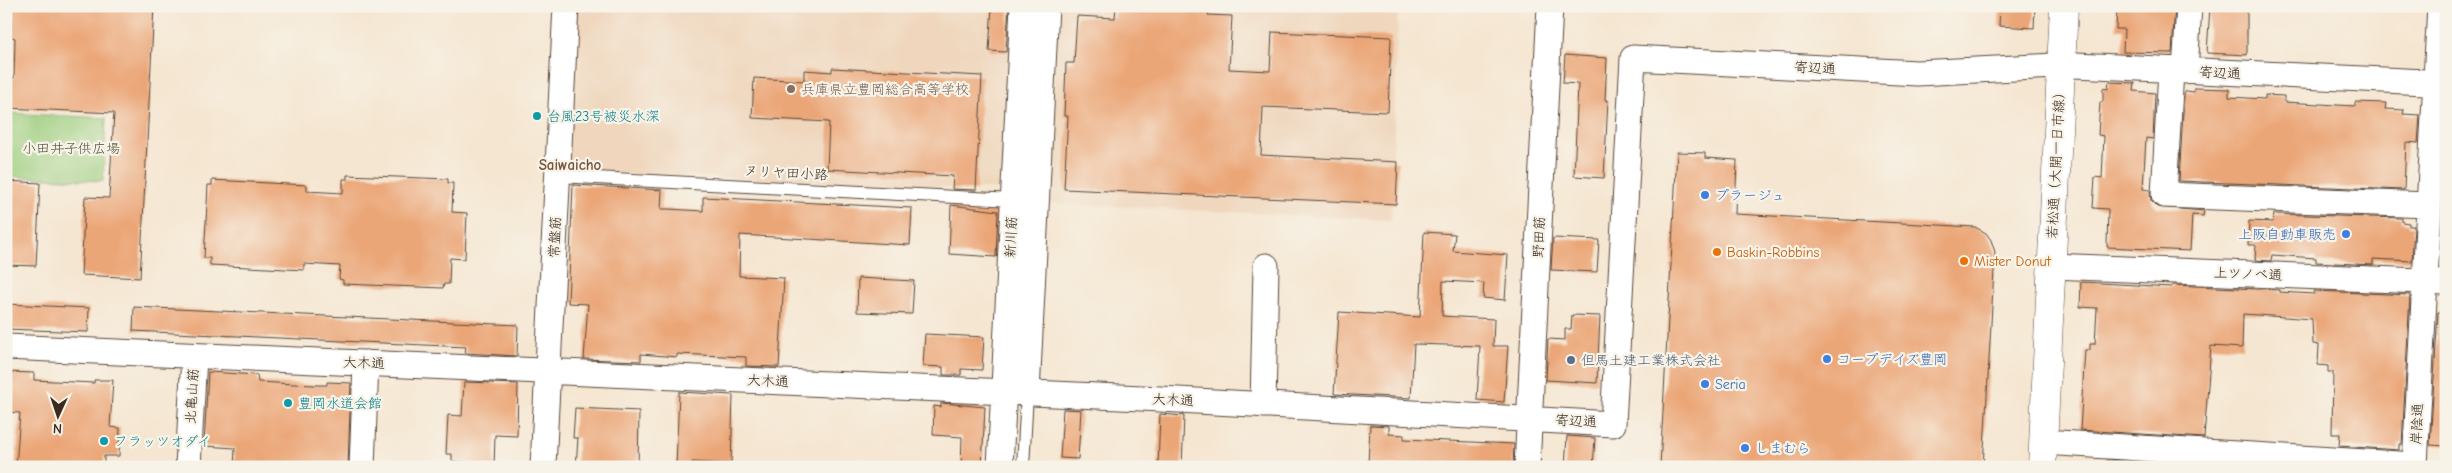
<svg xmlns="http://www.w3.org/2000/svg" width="2452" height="473" font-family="'Comic Neue','Klee One',sans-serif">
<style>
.built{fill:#efd6bc}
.green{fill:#9bce7e;stroke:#6b7c4e}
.building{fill:#eba677}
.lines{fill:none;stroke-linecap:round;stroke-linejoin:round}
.lane-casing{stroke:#574639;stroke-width:14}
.street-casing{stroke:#574639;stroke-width:27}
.secondary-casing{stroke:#574639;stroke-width:29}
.lane{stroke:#fff;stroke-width:12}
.street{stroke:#fff;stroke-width:25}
.secondary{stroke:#fff;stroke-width:28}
.education-dot{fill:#8d6e63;stroke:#f7f3e8;stroke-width:2}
.culture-dot{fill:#0f9aa8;stroke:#f7f3e8;stroke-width:2}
.shop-dot{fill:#3f7fe0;stroke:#f7f3e8;stroke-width:2}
.food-dot{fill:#e8710a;stroke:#f7f3e8;stroke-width:2}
.service-dot{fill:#5c6f8a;stroke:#f7f3e8;stroke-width:2}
.labels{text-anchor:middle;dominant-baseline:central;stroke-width:4.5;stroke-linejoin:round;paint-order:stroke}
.street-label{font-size:14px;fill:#3b2a1e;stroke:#f7f3e8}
.education-label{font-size:14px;fill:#785e54;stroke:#f7f3e8;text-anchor:start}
.culture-label{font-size:14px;fill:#0d838f;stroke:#f7f3e8;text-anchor:start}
.park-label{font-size:14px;fill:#535336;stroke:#f7f3e8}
.shop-label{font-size:14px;fill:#366cbe;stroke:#f7f3e8;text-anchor:start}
.food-label{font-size:14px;fill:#c56008;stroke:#f7f3e8;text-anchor:start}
.service-label{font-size:14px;fill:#4e5e75;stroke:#f7f3e8;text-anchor:start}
.neighbourhood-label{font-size:15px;font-weight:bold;fill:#79553d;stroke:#f7f3e8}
</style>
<rect width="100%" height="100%" fill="#f7f3e8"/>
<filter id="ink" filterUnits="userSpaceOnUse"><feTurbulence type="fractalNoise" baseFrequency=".02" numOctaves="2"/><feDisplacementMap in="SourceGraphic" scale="10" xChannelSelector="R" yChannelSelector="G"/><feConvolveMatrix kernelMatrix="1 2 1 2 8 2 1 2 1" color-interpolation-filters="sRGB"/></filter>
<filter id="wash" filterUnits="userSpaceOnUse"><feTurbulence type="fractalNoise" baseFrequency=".0096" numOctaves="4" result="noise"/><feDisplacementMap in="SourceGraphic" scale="20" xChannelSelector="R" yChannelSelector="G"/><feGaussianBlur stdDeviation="1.12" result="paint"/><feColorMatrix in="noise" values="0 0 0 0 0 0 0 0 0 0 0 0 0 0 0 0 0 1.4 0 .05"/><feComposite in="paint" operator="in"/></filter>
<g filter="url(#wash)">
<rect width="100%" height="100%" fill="#f5e6d1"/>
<path class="built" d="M573,6H1018L1008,190L565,171Z
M1057,6H1398L1391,220L1047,203Z"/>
<path class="green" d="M6,113L106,118L103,181L6,176Z"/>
<g id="blocks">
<path class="building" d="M12,6H154L140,278L81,275L85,197L109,198L114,113L6,108V78H14L15,38L11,37Z
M992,6H1009L1006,52L989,51Z
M1116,6L1209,8L1208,15L1232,16L1229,69L1270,71L1272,32L1391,37L1388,112L1263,107L1261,155L1398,162L1396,204L1064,189L1068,116H1064L1066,63H1074L1077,16L1115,18Z
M2000,6H2035L2034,28L1999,26Z
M2117,6H2175L2172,53L2123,52L2124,29H2116Z
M2210,6H2247V55L2207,53Z
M1565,55L1607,58L1605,100H1608L1604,178L1574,176L1578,84L1563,83Z
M832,68L982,76L976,190L952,189L953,176L827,169L829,122L752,118L754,78L804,81V70L832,72Z
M2109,82L2135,83L2134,91L2155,93L2153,139L2146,138L2143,189L2150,190L2151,201L2157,207L2204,211L2203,216L2192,215L2190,251L2107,247L2108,209L2093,208L2095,177L2102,178L2104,136L2098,135L2100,102H2103V88L2108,89Z
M2194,88L2229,89V97L2265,99V95L2284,96V102L2355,106V102L2386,103L2385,109L2404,110L2403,114L2420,115L2418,143L2406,142L2404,190L2179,181L2184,95L2186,91L2194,92Z
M1677,152L1705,153V158L1737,160L1735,214L1975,227L1986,233L1991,240L1995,252L1983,467H1660Z
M347,175L448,179V183H453L452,212L467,213L465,259L450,258L449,284H444L443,288L343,284V280L339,279L340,266L304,264V270L210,265V258H204L208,185H212V180L307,185V191L343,193V179H347Z
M6,181L40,183L36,266L6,265Z
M573,185L662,190L661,209H668L703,211V197L912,208L910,245L740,235L739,276L784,278L779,367L746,366V357L677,354V357L641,354V361L584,359L588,304L568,303Z
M951,205L998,211L996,257L949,254Z
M2274,214L2402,218V222L2409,223V226H2414L2412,261L2373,259V265L2316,262V258L2272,255L2271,261L2255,260L2256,245H2248L2249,221L2273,222Z
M1424,232L1455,234L1453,251L1508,255L1505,300L1483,298L1484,283L1443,281L1442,316L1494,319L1493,346H1508L1504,402L1477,400L1480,346L1446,345L1414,344L1411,398L1334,394L1339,312L1420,317Z
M1553,238L1599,240L1597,272L1551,270Z
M858,278L914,281L912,314L857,312Z
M2081,282L2172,287V285L2279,290V292L2314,294V291L2410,295L2402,444H2399V450L2339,446L2340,434H2332L2333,372H2328V366L2318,365L2319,345L2313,344L2312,319L2243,314L2242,348L2211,346L2204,438L2080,430L2085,350H2090V344H2095L2097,308L2080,307Z
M6,304L89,308L88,332L6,329Z
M134,307L518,325L517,356L465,353L466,347L133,331Z
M2438,312L2446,313V446L2430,445Z
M1572,315L1600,316L1597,383L1546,380L1548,339L1565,340V329H1571Z
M925,334L984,337L982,370L961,369V375H943V367L923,366Z
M6,372L34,373V380L94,383V380H113L110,427L120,428L119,456H104V467H16L20,413L6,412Z
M208,372L257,375L258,382L313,385H327V382L351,383L348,467H234L235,448L204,446Z
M464,382L518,384L517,436L495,435L494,467H473V463L452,461V454H446L448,415L462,416Z
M679,392L733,395L731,464L692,462V467H676Z
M941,403L985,407L982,467H961L962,437L933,435L934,406L941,407Z
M575,408L639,411L638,467H576L578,438H573Z
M1063,409L1081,410L1078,459L1060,458Z
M1160,414L1184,416L1182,467H1158Z
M1370,425L1389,426V434L1404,435V439L1514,444L1513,467H1418L1368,464Z
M1567,436L1595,438L1593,467H1565Z
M2107,460L2184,465V467H2106Z"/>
</g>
</g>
<g filter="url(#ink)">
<use href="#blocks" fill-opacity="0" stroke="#574639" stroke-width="1"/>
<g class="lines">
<g class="lane-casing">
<path id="lane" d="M558,176L1013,200
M1023,467L1027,393"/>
</g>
<g class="street-casing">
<path id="street" d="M2171,70L2164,195L2429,205
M2185,71L2189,6
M2051,266L2446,282
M6,347L1142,398L1613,424L1633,58L1917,73L2076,65L2446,83
M1027,393L1046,6
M1263,405L1266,266
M2043,442L2415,465L2440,6
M188,467L194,356
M362,467L366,363
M543,467L566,6
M1000,467L1023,6
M1527,467L1550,6"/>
</g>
<g class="secondary-casing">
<path id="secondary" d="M2042,467L2064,6"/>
</g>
<use href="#lane" class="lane"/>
<use href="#street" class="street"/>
<use href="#secondary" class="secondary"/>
</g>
</g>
<circle class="education-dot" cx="791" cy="89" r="5"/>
<g class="culture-dot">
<circle cx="537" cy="116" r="5"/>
<circle cx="288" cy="403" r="5"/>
<circle cx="104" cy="441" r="5"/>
</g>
<g class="shop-dot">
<circle cx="1705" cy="195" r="5"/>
<circle cx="2346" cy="234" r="5"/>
<circle cx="1827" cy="359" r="5"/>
<circle cx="1705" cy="384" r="5"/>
<circle cx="1745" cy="448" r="5"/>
</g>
<g class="food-dot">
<circle cx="1717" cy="252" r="5"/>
<circle cx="1964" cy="261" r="5"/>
</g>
<circle class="service-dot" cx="1571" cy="360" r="5"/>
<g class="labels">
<g class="street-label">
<text transform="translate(1815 68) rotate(3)">寄辺通</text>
<text transform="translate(2220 73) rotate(3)">寄辺通</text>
<text transform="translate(2056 162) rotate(-87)">若松通（大開一日市線）</text>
<text transform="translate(786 173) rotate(3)">ヌリヤ田小路</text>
<text transform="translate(555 237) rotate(-87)">常盤筋</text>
<text transform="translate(1011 237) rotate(-87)">新川筋</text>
<text transform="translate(1539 237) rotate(-87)">野田筋</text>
<text transform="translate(2248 274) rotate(2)">上ツノベ通</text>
<text transform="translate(364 363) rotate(2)">大木通</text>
<text transform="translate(768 381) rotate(3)">大木通</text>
<text transform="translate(192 396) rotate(-87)">北亀山筋</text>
<text transform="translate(1173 400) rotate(3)">大木通</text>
<text transform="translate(1576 421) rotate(3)">寄辺通</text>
<text transform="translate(2417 424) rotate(-87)">岸陰通</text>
</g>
<g class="education-label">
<text x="801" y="89">兵庫県立豊岡総合高等学校</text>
</g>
<g class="culture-label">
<text x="547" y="116">台風23号被災水深</text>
<text x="298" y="403">豊岡水道会館</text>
<text x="114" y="441">フラッツオダイ</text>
</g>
<g class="park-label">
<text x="71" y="148">小田井子供広場</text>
</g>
<g class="shop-label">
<text x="1715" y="195">プラージュ</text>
<text x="2336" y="234" text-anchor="end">上阪自動車販売</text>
<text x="1837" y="359">コープデイズ豊岡</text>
<text x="1715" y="384">Seria</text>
<text x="1755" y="448">しまむら</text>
</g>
<g class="food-label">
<text x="1727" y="252">Baskin-Robbins</text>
<text x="1974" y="261">Mister Donut</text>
</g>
<g class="service-label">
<text x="1581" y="360">但馬土建工業株式会社</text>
</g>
<g class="neighbourhood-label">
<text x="570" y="165">Saiwaicho</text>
</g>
</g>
<rect width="2452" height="473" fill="none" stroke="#f7f3e8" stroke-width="25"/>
<g transform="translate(58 416) rotate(183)" stroke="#f7f3e8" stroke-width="4" paint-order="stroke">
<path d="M0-4L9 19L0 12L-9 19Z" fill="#3b2a1e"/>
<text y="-8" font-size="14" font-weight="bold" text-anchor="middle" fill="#3b2a1e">N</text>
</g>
</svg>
